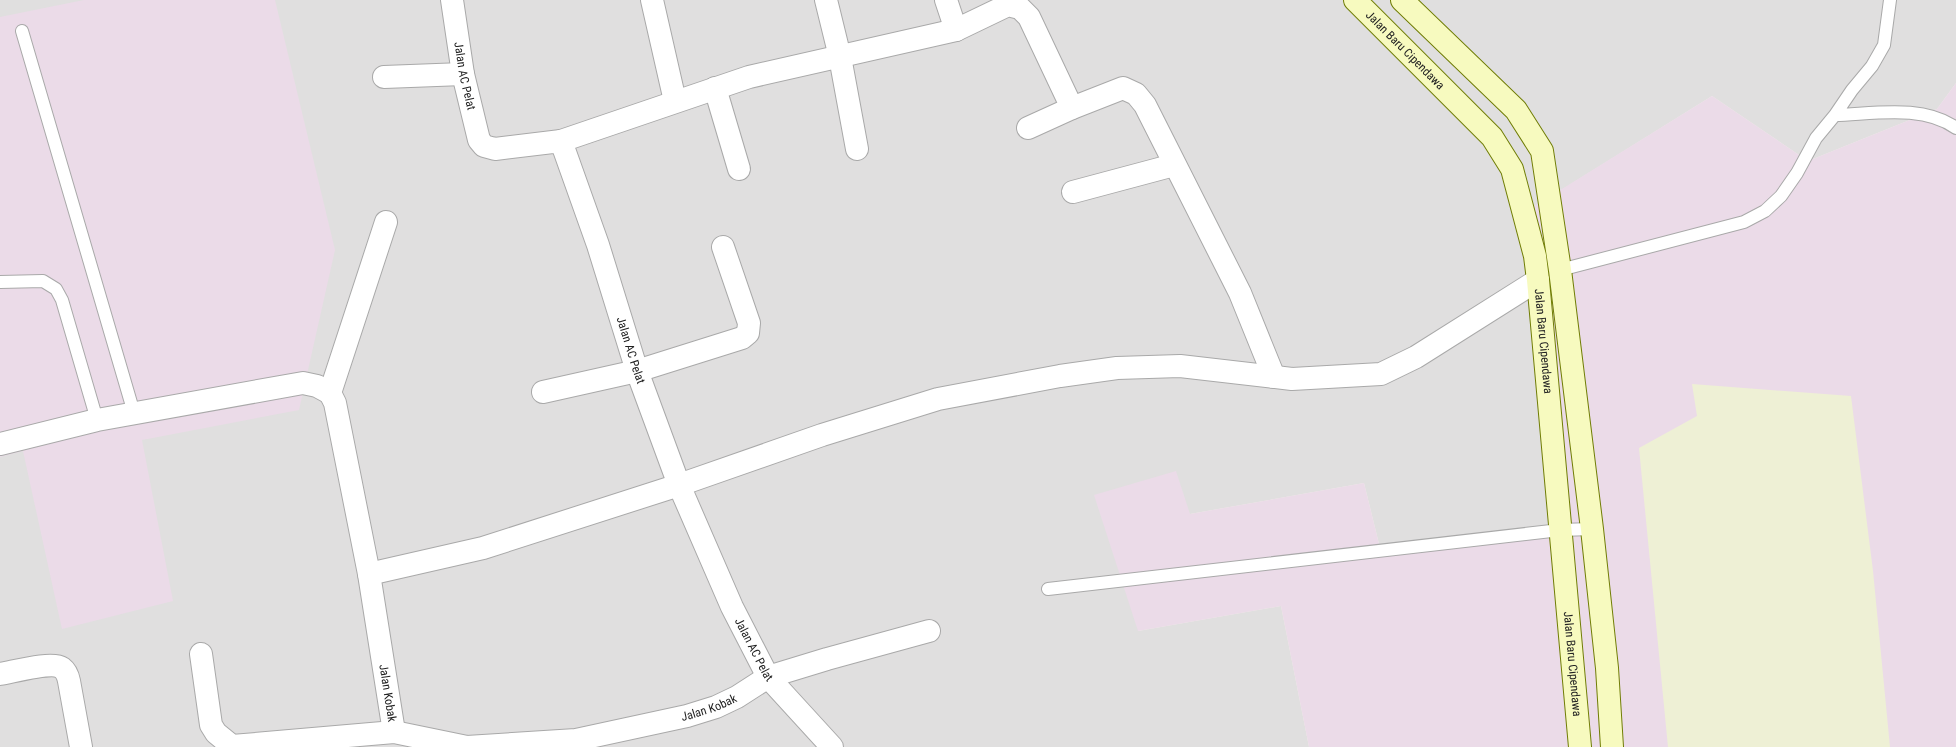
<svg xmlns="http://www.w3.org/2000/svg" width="1956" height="747" font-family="'Roboto Condensed',sans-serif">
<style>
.residential{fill:#e0dfdf}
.industrial{fill:#ebdbe8}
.farmland{fill:#eef0d5}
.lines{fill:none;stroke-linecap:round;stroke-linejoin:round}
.lane-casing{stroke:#a9a9a9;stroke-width:14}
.street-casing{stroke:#a9a9a9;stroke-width:24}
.secondary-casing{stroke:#707d05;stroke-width:24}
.lane{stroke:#fff;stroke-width:12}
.street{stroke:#fff;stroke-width:22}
.secondary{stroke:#f7fabf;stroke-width:22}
.labels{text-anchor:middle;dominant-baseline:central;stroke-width:3.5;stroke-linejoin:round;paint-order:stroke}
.street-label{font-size:12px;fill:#222;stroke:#fff}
</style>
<rect width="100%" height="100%" fill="#f2efe9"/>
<path class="residential" d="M0,0H1956V83L1937,109L1808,161L1712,96L1521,215L1565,528L1380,548L1364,483L1190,514L1138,631L1281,606L1309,747H0Z"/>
<path class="industrial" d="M84,0H275L335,250L299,410L142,440L173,601L62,629L23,451L0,457V17Z
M1956,83V747H1309L1281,606L1138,631L1094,495L1176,471L1190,514L1364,483L1380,548L1564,528L1520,215L1712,96L1808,161L1937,109Z"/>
<path class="farmland" d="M1692,384L1851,396L1873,571L1890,747H1668L1639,448L1697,416Z"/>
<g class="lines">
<g class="lane-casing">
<path id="lane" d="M22,31L134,413
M1835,115L1852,90L1872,66L1884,45L1890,0
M1560,270L1744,222L1765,211L1781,196L1797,173L1816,138L1835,115C1873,114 1923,104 1956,128
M0,282L43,281L56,289L62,300L97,420
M1048,589L1560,530L1592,529"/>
</g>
<g class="street-casing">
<g id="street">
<path id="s1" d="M452,0L463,74L479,140L484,146L495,149L561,141L598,245L637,371L679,485L732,607L768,677L832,747"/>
<path d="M652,0L675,101"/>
<path d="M826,0L840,57L857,149"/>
<path d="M946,0L956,30"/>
<path d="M384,77L463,74"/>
<path d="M715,88L739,169"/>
<path d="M1028,128L1072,108"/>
<path d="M561,141L749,77L956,30L1008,5L1020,8L1029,17L1072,108L1123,88L1136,94L1145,105L1240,293L1274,377"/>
<path d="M1073,192L1174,165"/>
<path d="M543,392L637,371L742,338L748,333L749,323L723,247"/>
<path id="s2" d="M330,393L335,403L369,574L394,732"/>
<path d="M330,393L386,222"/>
<path d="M0,444L97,420L303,383L317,386L330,393"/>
<path d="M369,574L483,548L679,485L822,435L938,399L1060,376L1117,368L1180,366L1292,379L1381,374L1416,357L1538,280"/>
<path id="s3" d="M201,654L211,725L216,733L232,746L394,732L467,747L576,740L687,716L716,707L737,697L768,677L827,659L929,631"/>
<path d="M0,674C13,672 52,661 62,668C66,671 68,676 69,681L81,747"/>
</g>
</g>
<g class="secondary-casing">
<g id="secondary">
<path id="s4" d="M1355,0L1492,137L1512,169L1535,256L1538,280L1580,747"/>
<path d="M1402,0L1516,110L1542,151L1560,270L1592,529L1607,668L1612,747"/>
</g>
</g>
<use href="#lane" class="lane"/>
<use href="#street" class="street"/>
<use href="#secondary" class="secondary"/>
</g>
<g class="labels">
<g class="street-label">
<text stroke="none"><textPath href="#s4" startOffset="71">Jalan Baru Cipendawa</textPath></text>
<text stroke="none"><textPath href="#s1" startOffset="77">Jalan AC Pelat</textPath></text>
<text stroke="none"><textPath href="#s4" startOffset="407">Jalan Baru Cipendawa</textPath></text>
<text stroke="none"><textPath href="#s1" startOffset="449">Jalan AC Pelat</textPath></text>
<text stroke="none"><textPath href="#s1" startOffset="773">Jalan AC Pelat</textPath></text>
<text stroke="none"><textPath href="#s4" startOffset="731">Jalan Baru Cipendawa</textPath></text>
<text stroke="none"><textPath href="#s2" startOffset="306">Jalan Kobak</textPath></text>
<text stroke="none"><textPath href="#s3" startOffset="585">Jalan Kobak</textPath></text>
</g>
</g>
</svg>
